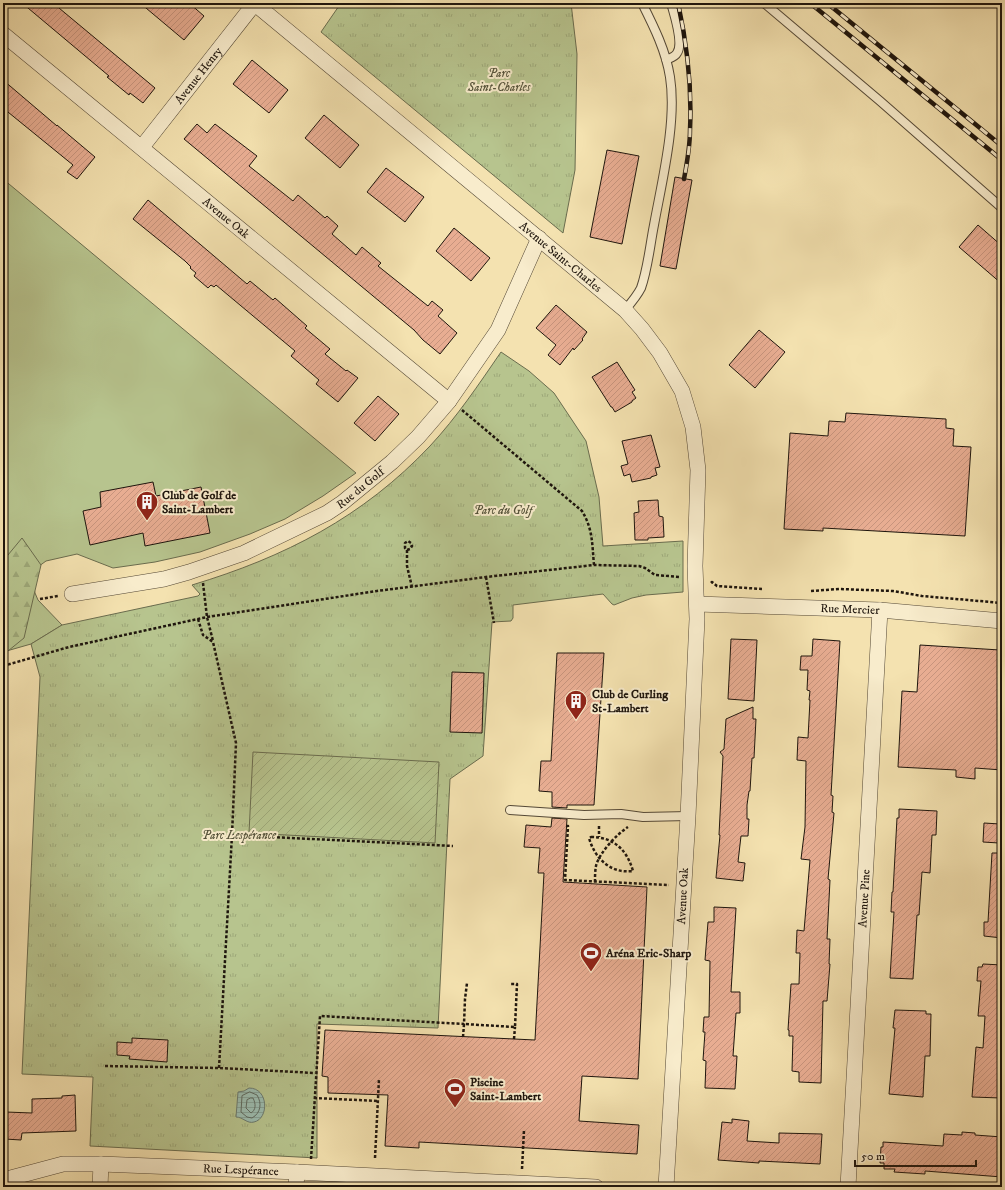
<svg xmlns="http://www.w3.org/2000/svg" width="1005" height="1190" font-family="'IM FELL DW Pica',serif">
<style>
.grass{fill:#b7c48e;stroke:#6a6c4e}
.forest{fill:url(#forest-firs);stroke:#6a6c4e}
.park{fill:url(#park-tufts);stroke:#6a6c4e}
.garden{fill:url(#garden-furrows);stroke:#6a6c4e}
.water{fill:url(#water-rules);stroke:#6a7a6f}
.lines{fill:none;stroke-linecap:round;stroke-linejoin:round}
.shore{stroke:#5d695f;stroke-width:1}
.building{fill:url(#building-hatch);stroke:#1e150d}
.service-casing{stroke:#544836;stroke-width:10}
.minor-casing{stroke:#544836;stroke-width:16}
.path{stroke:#1e150d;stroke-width:2.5;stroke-dasharray:3 2;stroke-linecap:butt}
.service{stroke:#f8eccc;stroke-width:8}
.minor{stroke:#f8eccc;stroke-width:15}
.rail-casing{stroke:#1e150d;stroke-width:4.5}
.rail{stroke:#f8eccc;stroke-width:3;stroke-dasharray:9;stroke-linecap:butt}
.labels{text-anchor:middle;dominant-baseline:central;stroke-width:4;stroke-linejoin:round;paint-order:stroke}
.park-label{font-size:12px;font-style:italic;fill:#54523a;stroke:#f8eccc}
.street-label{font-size:12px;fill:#1e150d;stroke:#f8eccc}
.poi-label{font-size:12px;font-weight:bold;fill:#1e150d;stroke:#f8eccc;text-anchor:start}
</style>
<defs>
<pattern id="forest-firs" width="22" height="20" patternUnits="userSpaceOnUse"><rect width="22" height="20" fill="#b7c48e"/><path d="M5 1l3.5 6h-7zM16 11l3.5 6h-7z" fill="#9da879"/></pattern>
<pattern id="park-tufts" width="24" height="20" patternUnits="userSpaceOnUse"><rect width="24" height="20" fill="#b7c48e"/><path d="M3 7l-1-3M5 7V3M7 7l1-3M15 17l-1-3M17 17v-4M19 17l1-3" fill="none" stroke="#9da879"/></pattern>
<pattern id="garden-furrows" width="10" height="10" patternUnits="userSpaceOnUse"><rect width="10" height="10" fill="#b7c48e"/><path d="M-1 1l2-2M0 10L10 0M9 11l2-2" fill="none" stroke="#9da879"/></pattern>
<pattern id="water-rules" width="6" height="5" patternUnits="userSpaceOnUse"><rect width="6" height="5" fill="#9cbdb1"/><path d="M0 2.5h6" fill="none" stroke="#86a297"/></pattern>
<pattern id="building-hatch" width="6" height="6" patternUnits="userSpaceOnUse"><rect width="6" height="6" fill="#e8ad92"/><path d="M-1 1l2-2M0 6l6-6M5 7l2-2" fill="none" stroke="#c7947d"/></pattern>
</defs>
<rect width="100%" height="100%" fill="#f4e2b0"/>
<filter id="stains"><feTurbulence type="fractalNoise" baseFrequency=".005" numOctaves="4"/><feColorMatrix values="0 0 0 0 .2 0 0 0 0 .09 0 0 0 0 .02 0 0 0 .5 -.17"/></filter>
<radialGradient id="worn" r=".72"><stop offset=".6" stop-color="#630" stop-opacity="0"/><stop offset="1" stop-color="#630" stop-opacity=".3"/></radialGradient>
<path class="grass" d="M3,179L356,473L323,496L285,519L250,534L200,552L155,562L113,568L77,554L46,561L31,572L35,593L38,600L62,625L31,644L3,652Z"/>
<path class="forest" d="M22,538L41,565L24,638L3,655V561Z"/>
<path class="park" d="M341,3H571L577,54L575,170L563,233L321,32Z
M501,352L529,371L554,393L586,441L599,497L603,546L683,541V592L646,595L632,598L614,605L612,604L603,594L513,605V618L511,621L492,622L483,756L450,779L438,1028L317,1024V1158L90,1146L93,1077L22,1074L40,677L31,644L62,625L198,596L200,594L192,585C285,557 363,517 430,446C457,417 479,384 501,352Z"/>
<path class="garden" d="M253,752L439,762L435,843L249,833Z"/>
<path class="water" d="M249,1088C269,1088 269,1119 254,1122C247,1124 243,1117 236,1117L238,1092L244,1091Z"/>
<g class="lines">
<path class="shore" d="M250,1092L257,1095C262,1103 261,1113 252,1118L247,1117L241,1112L242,1096Z
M251,1098H253C256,1104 256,1110 251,1113L246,1108L247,1100Z"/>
</g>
<path class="building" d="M22,3H53L155,88L143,103L130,93L129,95L107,77L109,76Z
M140,3H189L204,16L184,40Z
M252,60L288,90L269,113L233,84Z
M3,80L57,126V125L95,157L77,179L67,172L73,165L3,108Z
M324,115L359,145L340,168L305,138Z
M197,124L207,133L215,124L257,156L249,166L293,201L298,195L325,218L327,216L338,226L332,234L356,255L362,247L381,263L378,266L428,306L432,301L443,310L438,316L457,333L440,354L423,340L414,330L184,139Z
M607,150L639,156L622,244L590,237Z
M386,168L424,197L405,222L367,192Z
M675,177L692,180L676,269L660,266Z
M148,200L247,284L250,281L273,300L275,298L307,326L305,328L330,349L325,354L346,371L347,370L358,378L338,402L316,384L319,380L291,356L295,351L216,285L214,287L211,285L208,288L194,276L196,273L190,268L191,267L185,261L133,219Z
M978,225L1002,246V284L959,247Z
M454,228L490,258L471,281L436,251Z
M556,305L587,332L582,339L583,340L574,350L573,348L560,365L548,355L556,345L536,328Z
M759,330L785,352L755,388L729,365Z
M617,362L635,390L632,392L636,398L632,401V402L615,412L612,407H611L592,377Z
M378,396L399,414L375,441L354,423Z
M846,413L946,419V428L954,429L953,446L971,447L965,536L823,528V531L784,529L790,433L828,436L829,421L845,422Z
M651,435L660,467L655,468L657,475L651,477V478L632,482L630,474L624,476L621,466L628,464L622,441Z
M153,482L156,496L201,487L210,533L145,546L143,533L90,545L83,511L101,507L100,492Z
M658,500L659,516L663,517L664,537L648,538V540H635L634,513L639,512L638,501Z
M731,639L757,640L754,701L728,699Z
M813,639L840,641L831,795L833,796L832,812L834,813L828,879L830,880L827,939H830L829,964H830L827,1001H823L821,1083L799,1082V1072L792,1071L793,1036H789V1030H788L791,984H799L800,953H796L797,930L804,931L810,860L801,859L805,827L806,761L797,760L798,737L808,738L810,700H809L810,691L807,690L808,670H800L801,656H812Z
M920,645L1000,650L998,696H1002V770L975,768V779L956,777V770L898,767L902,691L917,692Z
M557,653H604L594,805H567V808L552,807V792L539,791L541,761H551Z
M452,672L484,673L482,733L450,732Z
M753,707V719H756L754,758H752L750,791H749L747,805V819H749L748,836H741L738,862L745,863L743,881L716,878L720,835H719L723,756L720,752L724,749L726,719Z
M899,809L937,811L936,835H932L930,873L922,872L919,915H917L913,979L890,978L894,912H891L892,892H893L897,818H899Z
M552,818L567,819L563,882L647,887L638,1079L582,1076L579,1121L639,1125L637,1154L419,1142V1148L385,1146L388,1095L328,1093V1077L322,1076L325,1030L535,1040L544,873H538L540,848L524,847L526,825L551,827Z
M984,823L1000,824L999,843L983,842Z
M992,853H1002V938L984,936V922H988Z
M714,907L736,908L731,992H740V1013H736L733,1056H737L735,1089L705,1088L706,1061L703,1060L705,1032H703L704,1017H709L710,961L705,960L708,922H714Z
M983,964L1002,965L1001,1098L972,1097L976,1047L983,1048L985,1016H978L981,981H977L978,967H982Z
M895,1010L926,1011V1014H931L930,1056H925L923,1097L889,1094L895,1028H893Z
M132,1038L168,1040L167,1062L129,1059L130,1056L117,1055V1042L132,1043Z
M75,1095L76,1131L22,1133L21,1140L5,1139L6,1112L32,1113V1099L62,1098V1096Z
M732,1119L749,1121L747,1141L779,1143V1133L822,1134L820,1164L759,1161V1163L718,1160L722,1122L732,1123Z
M962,1132L975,1133V1135L1002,1137V1177L925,1171V1174L894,1172L895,1169H884V1163H880L881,1147H883V1142L943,1146L944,1134L962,1135Z"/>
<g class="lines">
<g class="service-casing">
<path id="service" d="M764,3L880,101L1002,208
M666,60C670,58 675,57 677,53C684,43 674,14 671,3
M625,310C631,303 637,296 641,288C648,268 650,245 654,225C662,181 677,121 670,77C666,51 654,27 642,3
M510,810L584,815L621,814L643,817L688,816"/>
</g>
<g class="minor-casing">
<g id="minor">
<path id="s1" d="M254,3L625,310L642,329L660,353L682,391L693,427L698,470L695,566L697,619L688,816L666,1187"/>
<path id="s2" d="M3,34L449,401"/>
<path id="s3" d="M142,147L255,3"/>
<path id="s4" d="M72,594L164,579L189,572L244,553L327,513L342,503L392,462L418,437L449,401L498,330L539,238"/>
<path id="s5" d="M697,604L880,610L1002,621"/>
<path id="s6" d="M3,1180L63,1164H101L297,1172L596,1187"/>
<path d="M100,1187L101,1164"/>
<path d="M296,1187L297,1172"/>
<path id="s7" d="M848,1187L880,610"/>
</g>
</g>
<path class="path" d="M462,410L582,511C593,529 592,544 594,565
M407,550L410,549L412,546L411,543L408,541L405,543V548L407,550V566L412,587
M486,577L494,623
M203,583L207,617L213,641
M711,583L712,582L717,586L762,589
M811,591L839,589L893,591L922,596L1002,603
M40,599L58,596
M198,619L203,635L213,642L236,743L232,835L219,1068
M3,666L69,647L207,617L377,591L486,577L594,565L639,566L645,568L655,575L680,577
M566,826H568L565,880L669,885
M599,826V837
M232,835L453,846
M591,837C614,837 627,850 633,871C611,874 595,859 589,838Z
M595,882C595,877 595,871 596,866C599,853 617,834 628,827
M463,1037L464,1024L515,1027L517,984H510
M514,1039L515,1027
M105,1066L219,1068L315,1073
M314,1098L378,1101
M375,1158L379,1079
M311,1159L320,1016L464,1024L465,999L467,983
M522,1169L524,1130"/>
<use href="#service" class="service"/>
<use href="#minor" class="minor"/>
<g class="rail-casing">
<path id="rail" d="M678,3C687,44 692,88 690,130C690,147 687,163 684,179
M810,3L1002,160
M827,3L1002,146"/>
</g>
<use href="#rail" class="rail"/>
</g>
<defs>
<g id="building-pin" transform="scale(1.15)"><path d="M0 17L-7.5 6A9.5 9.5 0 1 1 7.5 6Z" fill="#8f2418" stroke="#f8eccc"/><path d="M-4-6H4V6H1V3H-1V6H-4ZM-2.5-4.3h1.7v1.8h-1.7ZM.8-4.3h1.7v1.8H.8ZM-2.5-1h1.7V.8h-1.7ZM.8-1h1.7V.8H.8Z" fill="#fff"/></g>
<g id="stadium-pin" transform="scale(1.15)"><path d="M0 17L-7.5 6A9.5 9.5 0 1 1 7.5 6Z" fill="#8f2418" stroke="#f8eccc"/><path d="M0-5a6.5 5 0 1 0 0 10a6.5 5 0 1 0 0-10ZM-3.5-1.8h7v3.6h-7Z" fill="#fff"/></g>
</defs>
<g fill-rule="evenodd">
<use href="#building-pin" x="147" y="502"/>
<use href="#building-pin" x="576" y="701"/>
<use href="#stadium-pin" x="591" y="953"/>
<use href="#stadium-pin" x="455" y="1089"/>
</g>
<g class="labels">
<g class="park-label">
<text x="499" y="73">Parc<tspan x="499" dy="14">Saint-Charles</tspan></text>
<text x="503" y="510">Parc du Golf</text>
<text x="239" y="835">Parc Lespérance</text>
</g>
<g class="street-label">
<text stroke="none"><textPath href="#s3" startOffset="91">Avenue Henry</textPath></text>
<text stroke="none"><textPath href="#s2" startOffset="289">Avenue Oak</textPath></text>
<text stroke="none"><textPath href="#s1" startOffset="398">Avenue Saint-Charles</textPath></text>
<text stroke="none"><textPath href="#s4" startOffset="311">Rue du Golf</textPath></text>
<text stroke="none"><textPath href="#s5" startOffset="153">Rue Mercier</textPath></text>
<text transform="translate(683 896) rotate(-87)">Avenue Oak</text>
<text stroke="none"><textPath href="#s7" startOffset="289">Avenue Pine</textPath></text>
<text stroke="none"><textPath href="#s6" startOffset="240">Rue Lespérance</textPath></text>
</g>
<g class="poi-label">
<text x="162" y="495">Club de Golf de<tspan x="162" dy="14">Saint-Lambert</tspan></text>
<text x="592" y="694">Club de Curling<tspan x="592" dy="14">St-Lambert</tspan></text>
<text x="606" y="953">Aréna Eric-Sharp</text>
<text x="470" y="1082">Piscine<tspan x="470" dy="14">Saint-Lambert</tspan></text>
</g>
</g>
<rect width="1005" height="1190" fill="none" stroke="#f4e2b0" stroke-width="16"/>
<rect x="4" y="4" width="997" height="1182" fill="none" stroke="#1e150d" stroke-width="2"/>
<rect x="8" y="8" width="989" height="1174" fill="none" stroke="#1e150d"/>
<path d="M855 1160v6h121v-6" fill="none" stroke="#1e150d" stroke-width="2"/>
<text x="861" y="1160" font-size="12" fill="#1e150d" stroke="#f8eccc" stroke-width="3" paint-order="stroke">50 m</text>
<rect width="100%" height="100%" filter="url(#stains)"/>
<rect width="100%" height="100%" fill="url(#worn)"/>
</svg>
